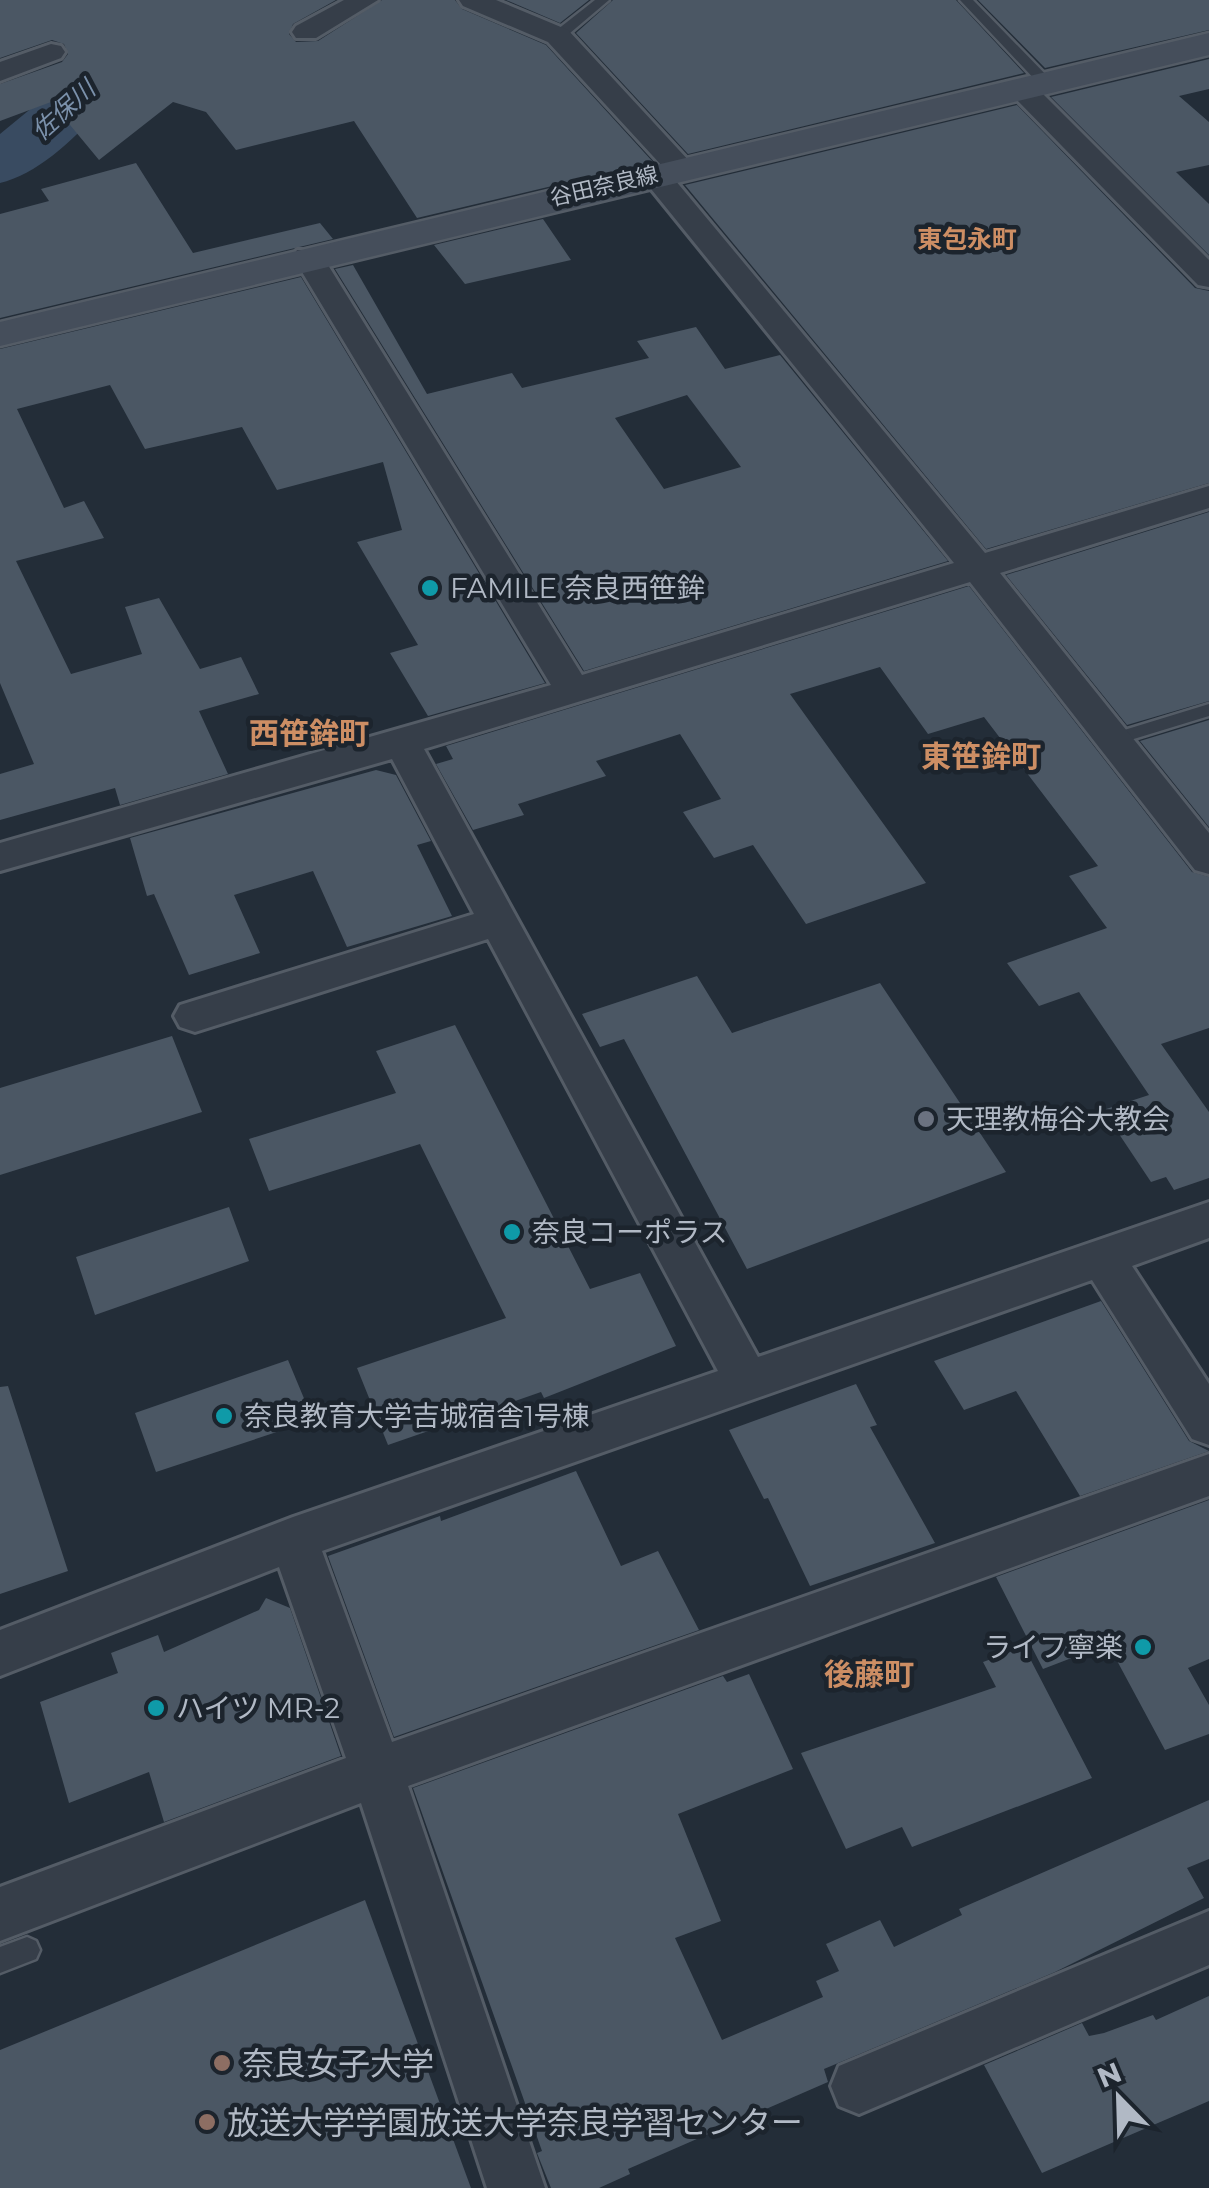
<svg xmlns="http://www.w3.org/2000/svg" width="1209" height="2188" font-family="Montserrat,'Noto Sans JP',sans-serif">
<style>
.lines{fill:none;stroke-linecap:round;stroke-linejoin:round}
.river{fill:#394b61;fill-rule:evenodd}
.building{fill:#4b5764;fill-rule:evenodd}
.lane-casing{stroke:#545c66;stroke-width:5}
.street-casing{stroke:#545c66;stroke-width:6}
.secondary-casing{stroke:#545c66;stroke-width:5}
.lane{fill:#363e49;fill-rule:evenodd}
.street{fill:#363e49;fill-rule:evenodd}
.secondary{fill:#454e5b;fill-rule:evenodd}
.culture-dot{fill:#0f9aa8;stroke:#1c242d;stroke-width:4}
.worship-dot{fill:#6b7280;stroke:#1c242d;stroke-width:4}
.education-dot{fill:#8d6e63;stroke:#1c242d;stroke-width:4}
.labels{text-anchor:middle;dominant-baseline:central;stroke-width:9;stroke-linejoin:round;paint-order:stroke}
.far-street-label{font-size:22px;fill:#b1b9c5;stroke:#1c242d}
.far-water-label{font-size:25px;font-style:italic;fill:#7b91ab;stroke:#1c242d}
.far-neighbourhood-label{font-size:25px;font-weight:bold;fill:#cd8e64;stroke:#1c242d}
.poi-label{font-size:28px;fill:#b1b9c5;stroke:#1c242d;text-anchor:start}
.neighbourhood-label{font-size:30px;font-weight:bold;fill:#cd8e64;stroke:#1c242d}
.near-poi-label{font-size:32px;fill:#b1b9c5;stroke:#1c242d;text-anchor:start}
</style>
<rect width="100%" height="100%" fill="#232d38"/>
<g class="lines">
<path class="river" d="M125,0H182C142,58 71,166 0,183V134L67,79Z"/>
</g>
<path class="building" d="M0,0H336L293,24L289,34L296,42L318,41L382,0H455L462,9L546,45L653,162L417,218L354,121L236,150L206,112L173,102L99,160L51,102L0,121V84L62,62L68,54L64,44L52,40L0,58Z
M506,0H589L560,23Z
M613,0H956L1024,73L688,154L576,33Z
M978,0H1209V30L1045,68Z
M1209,59V89L1179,96L1209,122V165L1176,172L1209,204V255L1051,97Z
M1017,105L1195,288L1209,291V483L986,549L685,185Z
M136,163L193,253L320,223L333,239L0,318V214L49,201L41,189Z
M543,219L571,260L465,284L434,245Z
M353,265L427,394L512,373L522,388L649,358L637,341L696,327L725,369L780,355L948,561L584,671L335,269ZM687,395L741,467L664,489L615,418Z
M301,277L545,683L428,716L390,653L418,645L357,542L402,530L383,462L277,490L242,427L145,449L110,385L17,409L64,508L84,501L104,538L16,561L71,674L142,654L125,607L159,598L200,669L241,657L259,694L199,711L228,774L120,805L115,788L0,820V774L34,764L0,683V349Z
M1209,512V701L1127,725L1006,575Z
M969,586L1192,872L1209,877V1028L1161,1044L1209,1112V1178L1174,1190L1166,1177L1151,1182L1103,1110L1149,1095L1079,992L1039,1006L1007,963L1107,928L1069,876L1098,866L984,717L928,734L880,667L790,694L926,883L806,924L753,845L714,858L683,812L721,799L680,734L596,761L606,776L518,804L524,815L473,830L436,764L453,759L446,746Z
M1209,720V827L1140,741Z
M376,770L396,775L431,841L417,845L452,916L347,947L313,871L234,895L260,953L189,975L154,894L147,896L130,838Z
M697,976L732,1033L880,983L1006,1172L747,1269L624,1039L600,1047L582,1014Z
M455,1025L590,1289L640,1273L676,1346L544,1398L541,1392L388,1445L357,1368L506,1318L420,1144L269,1191L249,1139L396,1093L376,1051Z
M172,1036L202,1112L0,1175V1088Z
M229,1207L249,1261L95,1315L76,1257Z
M1101,1301L1189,1441L1209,1451L1080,1496L1016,1391L964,1410L934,1361Z
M288,1360L313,1420L156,1472L135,1413Z
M856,1384L877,1425L870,1427L935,1543L810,1586L768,1498L764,1499L729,1430Z
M8,1386L68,1571L0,1594V1387Z
M576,1471L621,1566L658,1551L699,1630L394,1737L328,1556L440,1516L441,1521Z
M1209,1500V1659L1188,1668L1209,1705V1734L1165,1750L1108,1644L1043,1669L996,1577Z
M266,1598L290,1608L341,1756L164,1822L149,1772L69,1803L40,1702L118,1673L111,1653L158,1635L164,1652L259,1610Z
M1024,1647L1092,1778L912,1847L902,1827L846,1849L801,1753L996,1687L983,1662Z
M749,1674L793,1769L678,1814L721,1921L675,1938L722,2040L823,1997L816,1981L839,1971L826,1944L880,1920L894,1947L962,1915L959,1909L1209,1800V1859L1187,1868L1204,1898L1055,1972L824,2069L828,2082L628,2169L630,2174L599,2188H551L537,2153L542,2151L413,1788L723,1676L727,1682Z
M365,1900L471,2188H0V2050Z
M1209,1996V2101L1042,2173L984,2065L1082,2023L1089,2036L1104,2033L1153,2015L1156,2020Z"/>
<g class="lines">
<g class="lane-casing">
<path id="lane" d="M595,0H609L563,39H553V33Z
M960,0H973L1050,79V85H1040Z
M1209,704V716L1114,745L1105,739L1108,735Z
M27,1937L36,1941L40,1950L36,1959L0,1973V1947Z"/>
</g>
<g class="street-casing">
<path id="street" d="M344,0H378L316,38H296L292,32L296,26Z
M459,0H496L568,30L690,162L695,168L690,174H670L985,553L1209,486V508L1000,573L1209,833V874L1195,870L970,582L424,749L758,1357L1209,1202V1238L1132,1266L1209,1384V1445L1192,1439L1092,1280L322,1551L392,1742L1209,1454V1496L408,1786L545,2188H487L361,1803L0,1941V1887L346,1758L279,1567L0,1676V1630L293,1517L718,1371L488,939L195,1032L180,1027L174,1016L180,1005L474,914L392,759L0,871V843L551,685L293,257L297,250H319L323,257L582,675L954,563L639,174L643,168L663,167L548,42L463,6Z
M51,44L61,46L65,52L61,58L0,81V62Z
M1021,79L1031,82L1209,260V287L1198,285L1011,94L1007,88L1011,82Z
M1209,1911V1965L859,2114L839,2106L831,2086L839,2066Z"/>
</g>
<g class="secondary-casing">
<path id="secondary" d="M1209,33V55L0,346V322Z"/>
</g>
<use href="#lane" class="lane"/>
<use href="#street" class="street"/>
<use href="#secondary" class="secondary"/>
</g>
<g class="culture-dot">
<circle cx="430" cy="588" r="10"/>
<circle cx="512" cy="1232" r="10"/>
<circle cx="224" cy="1416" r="10"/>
<circle cx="1143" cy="1647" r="10"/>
<circle cx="156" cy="1708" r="10"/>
</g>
<circle class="worship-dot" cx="926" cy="1119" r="10"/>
<g class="education-dot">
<circle cx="222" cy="2063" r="10"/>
<circle cx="207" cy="2122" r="10"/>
</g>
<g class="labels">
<g class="far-street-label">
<text transform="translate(604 186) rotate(-13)">谷田奈良線</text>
</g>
<g class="far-water-label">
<text transform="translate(63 110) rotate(-42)">佐保川</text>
</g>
<g class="far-neighbourhood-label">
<text x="967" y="239">東包永町</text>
</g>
<g class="poi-label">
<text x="450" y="588">FAMILE 奈良西笹鉾</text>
<text x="946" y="1119">天理教梅谷大教会</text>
<text x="532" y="1232">奈良コーポラス</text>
<text x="244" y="1416">奈良教育大学吉城宿舎1号棟</text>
<text x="1123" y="1647" text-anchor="end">ライフ寧楽</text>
<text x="176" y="1708">ハイツ MR-2</text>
</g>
<g class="neighbourhood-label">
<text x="309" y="733">西笹鉾町</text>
<text x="981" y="756">東笹鉾町</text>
<text x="869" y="1674">後藤町</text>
</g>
<g class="near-poi-label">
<text x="242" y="2063">奈良女子大学</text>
<text x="227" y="2122">放送大学学園放送大学奈良学習センター</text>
</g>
</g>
<g transform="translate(1119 2098) rotate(337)" stroke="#1c242d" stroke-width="8" paint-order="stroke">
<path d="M0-8L18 38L0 25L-18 38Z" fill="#b1b9c5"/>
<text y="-15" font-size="28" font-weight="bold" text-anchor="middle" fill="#b1b9c5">N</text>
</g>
</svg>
